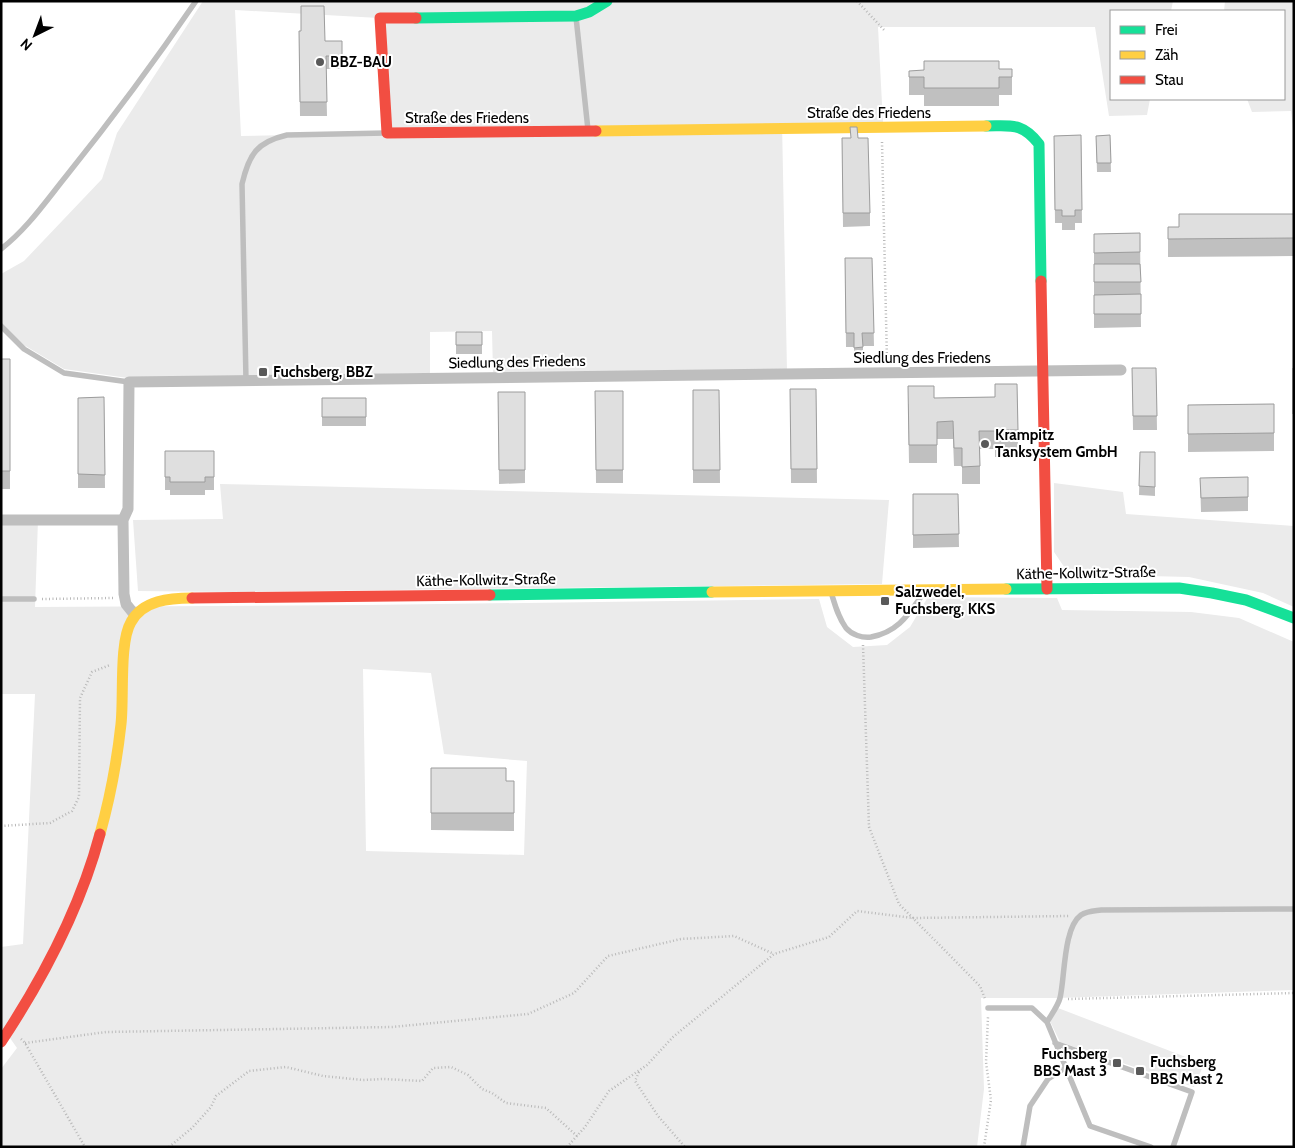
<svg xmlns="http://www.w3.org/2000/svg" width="1295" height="1148" font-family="Cabin,sans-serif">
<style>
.green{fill:#ebebeb;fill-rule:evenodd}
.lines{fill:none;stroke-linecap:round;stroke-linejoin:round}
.path{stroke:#b9b9b9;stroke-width:2.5;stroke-dasharray:1 2.5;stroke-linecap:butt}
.lane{stroke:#bebebe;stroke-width:5.5}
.street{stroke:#bebebe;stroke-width:11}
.fast{stroke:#16e098;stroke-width:11}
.slow{stroke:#ffcf43;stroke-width:11}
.jam{stroke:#f24e42;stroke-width:11}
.wall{fill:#c0c0c0}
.building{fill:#dfdfdf;stroke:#9c9c9c}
.poi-dot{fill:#595959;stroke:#fff;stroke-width:2}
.labels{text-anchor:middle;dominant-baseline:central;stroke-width:4;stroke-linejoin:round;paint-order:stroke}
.poi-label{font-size:15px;font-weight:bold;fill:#000;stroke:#fff;text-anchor:start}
.street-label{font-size:15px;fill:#000;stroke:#fff}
</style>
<rect width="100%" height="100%" fill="#fff"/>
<path class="green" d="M203,1H1173L1171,11H1111V99H1150L1147,115L1109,116L1095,27H878L883,123H782L787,371L493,372L492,331L430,332V373L128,378L64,369L24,345L1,324V274L24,261L102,179L117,133ZM235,10L379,18L387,133L241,136Z
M1225,1H1294V138L1291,111L1252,112L1247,99H1284V11H1224Z
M1054,483L1123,492L1126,514L1294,526V607L1263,593L1189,577L1069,574L1054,552Z
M220,484L889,500L882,584L230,592L138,591L133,520L223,519Z
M1,520H38L35,607L367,605L819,599L827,627L853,647L887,645L910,627L928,597L1057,598L1062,610L1191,612L1239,618L1294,642V990L1057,998H981L984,1089L977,1147H1V1069L17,1048L5,1031L1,1035V947L23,944L35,694H1ZM363,669L431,673L444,754L527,761L524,855L366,851Z
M1058,1008L1204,1064L1194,1087L1060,1042L1050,1021Z"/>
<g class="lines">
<path class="path" d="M857,1L885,31
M882,142L887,361
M42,599L114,598
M863,645L869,827L899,904L980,986L985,999
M1,826L50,823L72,811L79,797L80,698L92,672L110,665
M1068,999L1294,993
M21,1039L25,1043L85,1147
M25,1043L106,1032L392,1027L528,1014L574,993L608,956L681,939L734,936L774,954
M639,1072L635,1081L658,1116L685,1147
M169,1147L192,1128L211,1107L216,1096L249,1071L286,1067L323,1076L363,1080L383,1079L422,1081L433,1068L451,1067L468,1075L482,1089L492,1093L506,1103L546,1108L577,1136
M567,1147L585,1127L609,1091L647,1065L673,1037L718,1000L774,954L829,937L857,911L913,918L1069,916
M984,1147L991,1100L986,1062L988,1017"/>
<path class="lane" d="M576,17L588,130
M1,249C27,229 46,201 67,175C112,119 155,61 196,1
M1,326L24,349L64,373L129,382
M246,380L242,184C249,154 257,142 287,135L386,133
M831,592C835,605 838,617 846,628C852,635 862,638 871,637C898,632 908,615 923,594
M1,599H34
M988,1008H1032L1047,1022L1090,1126L1151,1147
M1047,1022C1051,1015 1058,1006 1060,998C1065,978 1063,928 1081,915C1087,911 1094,911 1101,910L1294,909
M1055,1043L1192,1092L1173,1147
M1023,1147L1030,1106L1048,1079L1065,1068"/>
<path class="street" d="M1,520H123
M134,614L126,604L124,594L123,520L128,509L129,382L1121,370"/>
<path class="fast" d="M416,18L576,16L589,12L607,1
M986,126C1011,126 1022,122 1039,144L1041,281
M1006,589L1179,588L1212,593L1246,600L1294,618
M490,595L712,592"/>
<path class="slow" d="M596,131L986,126
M712,592L1006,589
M100,834C110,798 117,761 121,724C124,698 119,642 131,622C143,600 170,598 192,598"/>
<path class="jam" d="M416,18H380L387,133L596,131
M1041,281L1047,589
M192,598L490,595
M1,1042C44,977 80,909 100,834"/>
</g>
<path class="wall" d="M299,31L325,41H342V69H326L327,116H300Z
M1012,69V95H999V106H924V95H909V71Z
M1081,135L1082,223H1075V230H1062V223H1055L1054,136Z
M1110,135L1111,172H1097L1096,136Z
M842,138H858L870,213V226L843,227Z
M1294,214V256L1168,257V227H1179Z
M1140,233L1141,327L1094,328V234Z
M845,258H872L874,346H863V361H854V347H846Z
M456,332H482V354H456Z
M1,359H10V489H1Z
M1132,368H1156L1157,430H1133Z
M1293,368H1294V427H1293Z
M1017,384L1018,448H1003V457H995V449H980V484H962V466H954L953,439H937V463H909L908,404L934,398L995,397Z
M790,389H816L817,483H791Z
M693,390H719L720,483H693Z
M595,391H623V483H596Z
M498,392H525V483L499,484Z
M104,397L105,488H78V398Z
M322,398H366V426H322Z
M1274,404V451L1188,452V405Z
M165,451H214V490H205V495H170V490H165Z
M1140,452H1155V496L1139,495Z
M1248,477V511L1201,512L1200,478Z
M913,494H958L959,547L913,548Z
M431,768L506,781H514V831L431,830Z"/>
<path class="building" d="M301,6H324L325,41H342V56H326L327,102H300L299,31H301Z
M924,61H999V69H1012V77H999V88H924V77H909V71L924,70Z
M850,127H857L858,138H868L870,213H843L842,138H851Z
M1081,135L1082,210H1075V216H1062V210H1055L1054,136Z
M1110,135L1111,163H1097L1096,136Z
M1179,214H1294V238L1168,239V227H1179Z
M1140,233V252L1094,253V234Z
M845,258H872L874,333H862L863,347L854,348V333H846Z
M1094,264H1140L1141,282H1094Z
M1141,294V314H1094V295Z
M456,332H482V345H456Z
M1,359H10V471H1Z
M1132,368H1156L1157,416H1133Z
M1293,368H1294V414H1293Z
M995,384H1017L1018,430H1003V439H995V431H979L980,466L962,467V448H954L953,421L937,422V445H909L908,386H934V398L995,397Z
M790,389H816L817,469H791Z
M693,390H719L720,470H693Z
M595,391H623V470H596Z
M498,392H525V470H499Z
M104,397L105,475L78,474V398Z
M322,398H366V417H322Z
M1274,404V433L1188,434V405Z
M165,451H214V477H205V482H170V477H165Z
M1140,452H1155V487L1139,486Z
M1248,477V497L1201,498L1200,478Z
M913,494H958L959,534L913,535Z
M431,768H506V781H514V813H431Z"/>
<g class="poi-dot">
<circle cx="320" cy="62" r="5"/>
<rect x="258" y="367" width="10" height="10" rx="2.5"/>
<circle cx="985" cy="444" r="5"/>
<rect x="880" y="596" width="10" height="10" rx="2.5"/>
<rect x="1112" y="1058" width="10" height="10" rx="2.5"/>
<rect x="1135" y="1066" width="10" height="10" rx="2.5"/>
</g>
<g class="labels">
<g class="poi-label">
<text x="330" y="62">BBZ-BAU</text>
<text x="273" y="372">Fuchsberg, BBZ</text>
<text x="995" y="435">Krampitz<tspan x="995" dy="17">Tanksystem GmbH</tspan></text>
<text x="895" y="592">Salzwedel,<tspan x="895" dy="17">Fuchsberg, KKS</tspan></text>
<text x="1107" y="1054" text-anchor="end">Fuchsberg<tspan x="1107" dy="17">BBS Mast 3</tspan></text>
<text x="1150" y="1062">Fuchsberg<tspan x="1150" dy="17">BBS Mast 2</tspan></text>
</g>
<g class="street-label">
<text x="869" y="113">Straße des Friedens</text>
<text x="467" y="118">Straße des Friedens</text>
<text x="922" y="358">Siedlung des Friedens</text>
<text transform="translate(517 362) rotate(-1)">Siedlung des Friedens</text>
<text transform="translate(1086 573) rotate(-1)">Käthe-Kollwitz-Straße</text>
<text transform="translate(486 580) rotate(-1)">Käthe-Kollwitz-Straße</text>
</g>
</g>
<rect width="1295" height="1148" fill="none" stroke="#000000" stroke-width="5"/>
<rect x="1110" y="10" width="175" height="90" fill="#ffffff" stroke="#999999"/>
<rect x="1120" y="26" width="25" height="8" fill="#16e098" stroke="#999999"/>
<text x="1155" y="35" font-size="15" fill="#000000">Frei</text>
<rect x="1120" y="51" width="25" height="8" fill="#ffcf43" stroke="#999999"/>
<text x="1155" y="60" font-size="15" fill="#000000">Zäh</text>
<rect x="1120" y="76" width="25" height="8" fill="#f24e42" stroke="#999999"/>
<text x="1155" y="85" font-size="15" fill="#000000">Stau</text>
<g transform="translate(35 35) rotate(222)" stroke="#ffffff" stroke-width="4" paint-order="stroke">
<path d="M0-4L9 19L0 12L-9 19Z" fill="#000000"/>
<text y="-8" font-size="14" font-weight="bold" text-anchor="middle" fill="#000000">N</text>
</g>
</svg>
